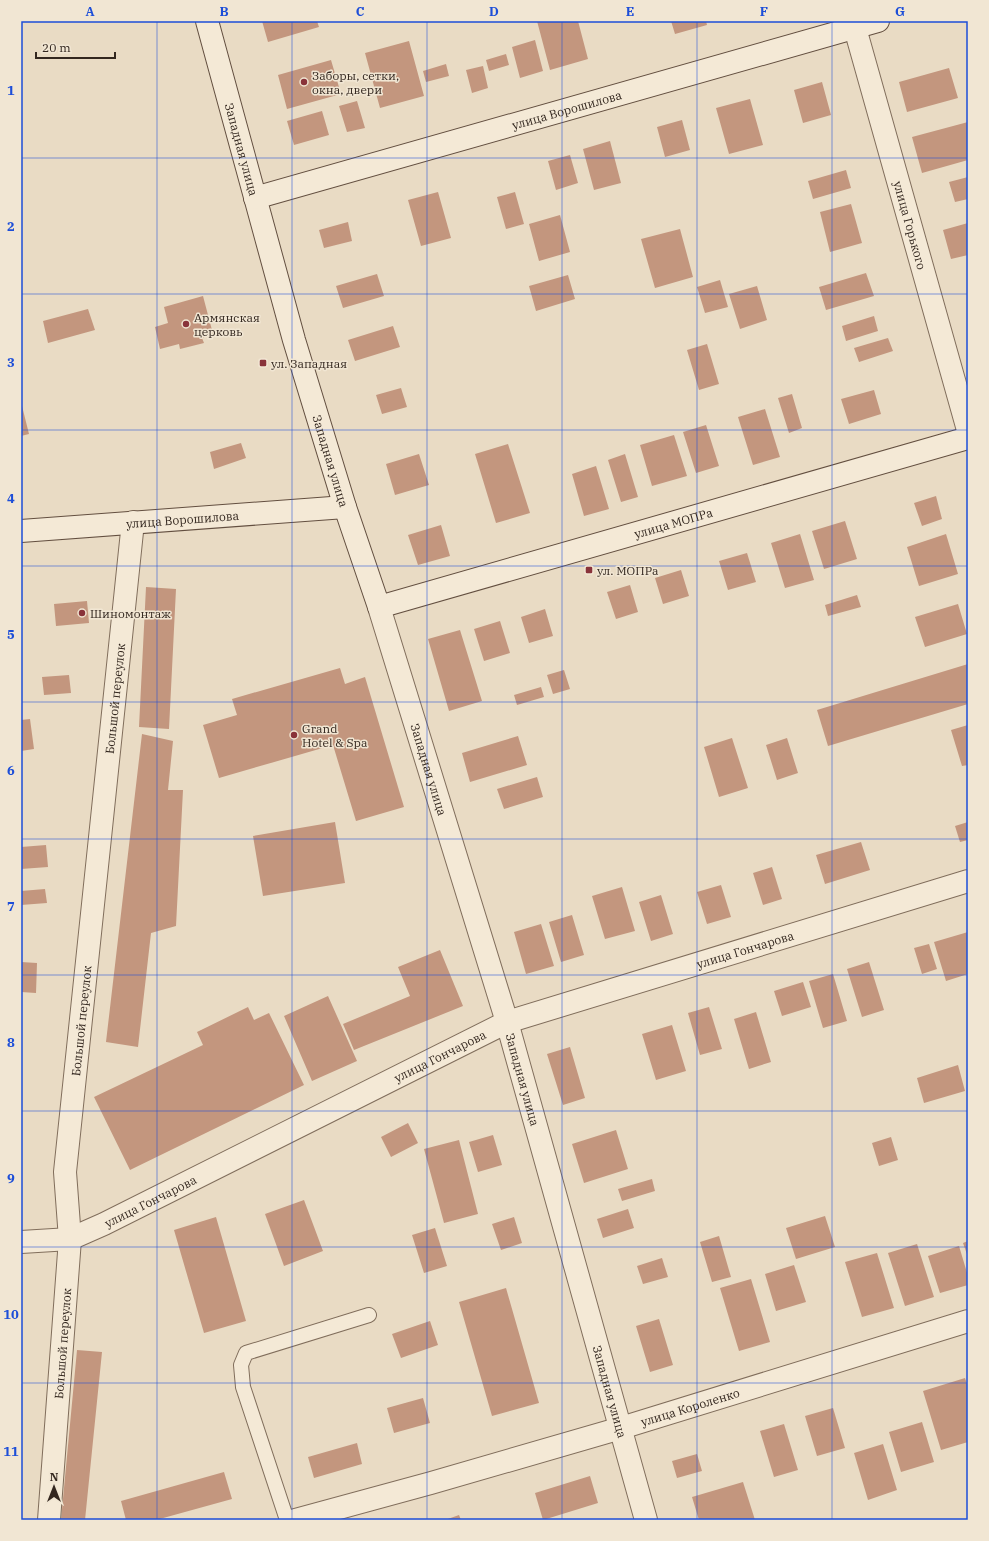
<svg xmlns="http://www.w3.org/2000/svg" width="989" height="1541" font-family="'IBM Plex Serif',serif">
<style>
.building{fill:#c3967e}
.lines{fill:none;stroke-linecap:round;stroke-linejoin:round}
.lane-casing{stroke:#816e5c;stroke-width:16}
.street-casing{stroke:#816e5c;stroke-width:24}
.secondary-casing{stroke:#634f40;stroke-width:24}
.lane{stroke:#f4e9d6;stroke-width:14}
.street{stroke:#f4e9d6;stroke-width:22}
.secondary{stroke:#f4e9d6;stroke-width:22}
.grid{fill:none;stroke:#1d4ed8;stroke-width:1;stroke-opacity:0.55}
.poi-dot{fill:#89333a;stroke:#f1e6d3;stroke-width:1.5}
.labels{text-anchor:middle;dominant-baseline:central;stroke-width:3;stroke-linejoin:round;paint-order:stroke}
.poi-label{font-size:12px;fill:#33271f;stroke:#f1e6d3;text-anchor:start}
.street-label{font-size:12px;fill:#33271f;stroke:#f1e6d3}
.neatline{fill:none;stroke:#1d4ed8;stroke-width:1.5}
.grid-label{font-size:13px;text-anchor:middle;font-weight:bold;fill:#1d4ed8}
</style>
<rect width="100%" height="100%" fill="#e9dbc4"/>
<path class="building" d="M262,21H317L319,27L268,42Z
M537,21H578L588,59L550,70Z
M671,21H706L707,25L675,34Z
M535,40L543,71L520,78L512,47Z
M409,41L424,96L380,108L365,53Z
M506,54L509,65L489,71L486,60Z
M331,60L341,94L287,109L278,75Z
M446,64L449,76L426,82L423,71Z
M483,66L488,88L472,93L466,70Z
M949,68L958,98L907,112L899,82Z
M822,82L831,115L803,123L794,90Z
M750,99L763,145L729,154L716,108Z
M357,101L365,128L347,132L339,106Z
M322,111L329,135L294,145L287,121Z
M682,120L690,150L665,157L657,127Z
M968,122V160L922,173L912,137Z
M610,141L621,183L594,190L583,149Z
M570,155L578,183L556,190L548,161Z
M846,170L851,188L813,199L808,181Z
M968,177V199L955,202L949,182Z
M438,192L451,238L421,246L408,200Z
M515,192L524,224L506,229L497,197Z
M851,204L862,243L830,252L820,212Z
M560,215L570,252L539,261L529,224Z
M348,222L352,241L324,248L319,230Z
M968,223V255L951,259L943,230Z
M680,229L693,277L655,288L641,239Z
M866,273L874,296L826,310L819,287Z
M377,274L384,296L343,308L336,286Z
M568,275L575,299L536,311L529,286Z
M720,280L728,307L705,313L697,287Z
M757,286L767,320L740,329L729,294Z
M203,296L213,334L202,338L204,343L180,349L179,344L160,349L155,327L168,323L164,307Z
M88,309L95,330L48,343L43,321Z
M874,316L878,331L846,341L842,326Z
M393,326L400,347L355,361L348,340Z
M888,338L893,351L859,362L854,348Z
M707,344L719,384L699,390L687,350Z
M401,388L407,407L382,414L376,395Z
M874,390L881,414L849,424L841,399Z
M792,394L802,428L789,433L778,398Z
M21,402L29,434L21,436Z
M765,409L780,457L753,465L738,417Z
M706,425L719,466L696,473L683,432Z
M674,435L687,476L652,486L640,445Z
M241,443L246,458L214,469L210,452Z
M508,444L530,513L496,523L475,454Z
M419,454L429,485L395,495L386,464Z
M625,454L638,497L621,502L608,460Z
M596,466L609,509L584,516L572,474Z
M936,496L942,519L922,526L914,503Z
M845,521L857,559L824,569L812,531Z
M441,525L450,556L418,565L408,535Z
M800,534L814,580L785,588L771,543Z
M946,534L958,574L919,586L907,547Z
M747,553L756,582L728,590L719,561Z
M681,570L689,596L663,604L655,578Z
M630,585L638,612L616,619L607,592Z
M146,587L176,589L169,729L139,727Z
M857,595L861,607L828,616L825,605Z
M87,601L89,623L56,626L54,604Z
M958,604L967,634L925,647L915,617Z
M545,609L553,636L529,643L521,617Z
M500,621L510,653L484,661L474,629Z
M460,630L482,701L449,711L428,639Z
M968,664V704L828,746L817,710Z
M340,668L345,684L365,677L404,807L356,821L333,745L219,778L203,725L237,715L232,699Z
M564,670L570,689L553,694L547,675Z
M69,675L71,693L44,695L42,677Z
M541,687L544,697L517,705L514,695Z
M30,719L34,749L21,751V720Z
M968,725V765L962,766L951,730Z
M142,734L173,741L168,790H183L176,926L151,933L138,1047L106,1042Z
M518,736L527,765L470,782L462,753Z
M732,738L748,788L719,797L704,747Z
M787,738L798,773L777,780L766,745Z
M537,777L543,797L504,809L497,789Z
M335,822L345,883L263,896L253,836Z
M968,822V840L960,842L955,826Z
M861,842L870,870L825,884L816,855Z
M46,845L48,867L21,869V847Z
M772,867L782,899L763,905L753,873Z
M721,885L731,917L707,924L697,892Z
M622,887L635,931L605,939L592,896Z
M45,889L47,903L21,905V891Z
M661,895L673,934L651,941L639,902Z
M572,915L584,955L561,962L549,922Z
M541,924L554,966L526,974L514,932Z
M968,932V974L946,981L934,942Z
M929,944L937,969L922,974L914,948Z
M440,950L463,1006L354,1050L343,1024L410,996L398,967Z
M21,962L37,963L36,993L21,992Z
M869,962L884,1010L862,1017L847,969Z
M833,974L847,1021L823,1028L809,981Z
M803,982L811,1007L782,1016L774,991Z
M328,996L357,1061L312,1081L284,1016Z
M248,1007L254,1020L269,1013L304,1085L130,1170L94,1097L203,1045L197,1032Z
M709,1007L722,1049L700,1055L688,1013Z
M756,1012L771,1062L749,1069L734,1019Z
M672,1025L686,1071L656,1080L642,1034Z
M570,1047L585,1098L563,1105L547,1054Z
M958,1065L965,1091L924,1103L917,1078Z
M408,1123L418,1143L391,1157L381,1137Z
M616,1130L628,1169L584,1183L572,1144Z
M493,1135L502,1165L478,1172L469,1142Z
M891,1137L898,1160L879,1166L872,1143Z
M459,1140L478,1214L444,1223L424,1149Z
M652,1179L655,1191L622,1201L618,1189Z
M304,1200L323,1251L284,1266L265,1214Z
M628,1209L634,1228L603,1238L597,1219Z
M825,1216L835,1247L796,1259L786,1228Z
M216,1217L246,1321L204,1333L174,1230Z
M514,1217L522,1243L501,1250L492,1224Z
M435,1228L447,1266L424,1273L412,1235Z
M719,1236L731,1277L712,1282L700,1242Z
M968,1241V1257L963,1243Z
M917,1244L934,1297L905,1306L888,1253Z
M959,1246L968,1276V1285L940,1293L928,1256Z
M877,1253L894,1308L862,1317L845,1262Z
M662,1258L668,1277L643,1284L637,1266Z
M794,1265L806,1302L776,1311L765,1274Z
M751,1279L770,1342L739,1351L720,1288Z
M506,1288L539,1403L492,1416L459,1302Z
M659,1319L673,1365L650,1372L636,1326Z
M430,1321L438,1345L401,1358L392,1334Z
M77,1350L102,1352L85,1520H61Z
M965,1378L968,1387V1442L941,1450L923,1391Z
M423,1398L430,1423L394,1433L387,1408Z
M833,1408L845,1448L817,1456L805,1416Z
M922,1422L934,1462L901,1472L889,1432Z
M784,1424L798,1470L774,1477L760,1431Z
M357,1443L362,1464L314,1478L308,1457Z
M883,1444L897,1490L868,1500L854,1453Z
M697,1454L702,1471L677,1478L672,1461Z
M224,1472L232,1499L156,1520H126L121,1501Z
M590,1476L598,1503L543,1520L535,1493Z
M743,1482L755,1520H699L692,1497Z
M459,1515L461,1520H445Z"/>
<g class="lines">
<g class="lane-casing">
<path id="lane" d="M287,1520L243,1387L241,1365L246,1353L369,1315"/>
</g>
<g class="street-casing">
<g id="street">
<path id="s1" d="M853,21L968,430"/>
<path id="s2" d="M379,607L507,1022L646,1520"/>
<path id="s3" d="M21,1242L70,1239L104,1224L507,1022L968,881"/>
<path id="s4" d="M49,1520L70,1239L65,1172L133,522"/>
<path id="s5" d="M295,1520L431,1483L621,1428L968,1321"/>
</g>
</g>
<g class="secondary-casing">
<g id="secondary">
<path id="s6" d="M207,21L294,340L345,507L379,607L968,438"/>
<path id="s7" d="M255,198L878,21"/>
<path id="s8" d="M21,531L345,507"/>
</g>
</g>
<use href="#lane" class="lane"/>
<use href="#street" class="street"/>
<use href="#secondary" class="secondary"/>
</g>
<path class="grid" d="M157,21V1520M292,21V1520M427,21V1520M562,21V1520M697,21V1520M832,21V1520M21,158H968M21,294H968M21,430H968M21,566H968M21,702H968M21,839H968M21,975H968M21,1111H968M21,1247H968M21,1383H968"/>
<g class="poi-dot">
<circle cx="304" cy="82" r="4"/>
<circle cx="186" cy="324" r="4"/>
<rect x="259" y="359" width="8" height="8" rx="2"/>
<rect x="585" y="566" width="8" height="8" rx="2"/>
<circle cx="82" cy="613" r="4"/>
<circle cx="294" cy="735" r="4"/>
</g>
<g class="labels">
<g class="poi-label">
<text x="312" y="75">Заборы, сетки,<tspan x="312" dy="14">окна, двери</tspan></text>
<text x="194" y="317">Армянская<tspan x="194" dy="14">церковь</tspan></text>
<text x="271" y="363">ул. Западная</text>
<text x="597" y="570">ул. МОПРа</text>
<text x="90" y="613">Шиномонтаж</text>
<text x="302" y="728">Grand<tspan x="302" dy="14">Hotel &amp; Spa</tspan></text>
</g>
<g class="street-label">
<text stroke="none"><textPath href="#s7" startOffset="324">улица Ворошилова</textPath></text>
<text stroke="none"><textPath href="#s6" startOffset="133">Западная улица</textPath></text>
<text stroke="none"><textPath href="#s1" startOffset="212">улица Горького</textPath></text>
<text stroke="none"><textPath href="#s6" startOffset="457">Западная улица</textPath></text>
<text stroke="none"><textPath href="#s8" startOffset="162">улица Ворошилова</textPath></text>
<text stroke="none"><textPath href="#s6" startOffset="917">улица МОПРа</textPath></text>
<text stroke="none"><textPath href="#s4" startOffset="825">Большой переулок</textPath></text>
<text stroke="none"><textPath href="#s2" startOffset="170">Западная улица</textPath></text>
<text stroke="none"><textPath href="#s3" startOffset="786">улица Гончарова</textPath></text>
<text stroke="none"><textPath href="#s4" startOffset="501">Большой переулок</textPath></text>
<text stroke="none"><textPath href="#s3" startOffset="462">улица Гончарова</textPath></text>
<text stroke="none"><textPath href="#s2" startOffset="494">Западная улица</textPath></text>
<text stroke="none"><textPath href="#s3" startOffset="138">улица Гончарова</textPath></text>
<text stroke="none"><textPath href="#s4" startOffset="177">Большой переулок</textPath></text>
<text stroke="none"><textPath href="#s2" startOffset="818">Западная улица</textPath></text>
<text stroke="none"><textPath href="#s5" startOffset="411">улица Короленко</textPath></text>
</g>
</g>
<rect width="989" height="1541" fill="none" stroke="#f1e6d3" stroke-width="44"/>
<g transform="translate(54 1487)" stroke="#f1e6d3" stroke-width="3" paint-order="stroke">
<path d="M0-3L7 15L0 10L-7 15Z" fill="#33271f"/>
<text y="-6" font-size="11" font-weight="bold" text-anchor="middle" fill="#33271f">N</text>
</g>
<path d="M36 52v6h79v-6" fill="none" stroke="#33271f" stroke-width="2"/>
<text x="42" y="52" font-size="12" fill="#33271f" stroke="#f1e6d3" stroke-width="3" paint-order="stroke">20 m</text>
<rect x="22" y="22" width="945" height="1497" class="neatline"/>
<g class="grid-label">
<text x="90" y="16">A</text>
<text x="224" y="16">B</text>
<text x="360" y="16">C</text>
<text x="494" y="16">D</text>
<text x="630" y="16">E</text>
<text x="764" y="16">F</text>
<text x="900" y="16">G</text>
<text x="11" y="95">1</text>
<text x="11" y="231">2</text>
<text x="11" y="367">3</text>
<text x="11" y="503">4</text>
<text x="11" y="639">5</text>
<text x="11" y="775">6</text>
<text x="11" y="911">7</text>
<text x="11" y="1047">8</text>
<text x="11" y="1183">9</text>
<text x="11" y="1319">10</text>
<text x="11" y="1456">11</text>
</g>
</svg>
